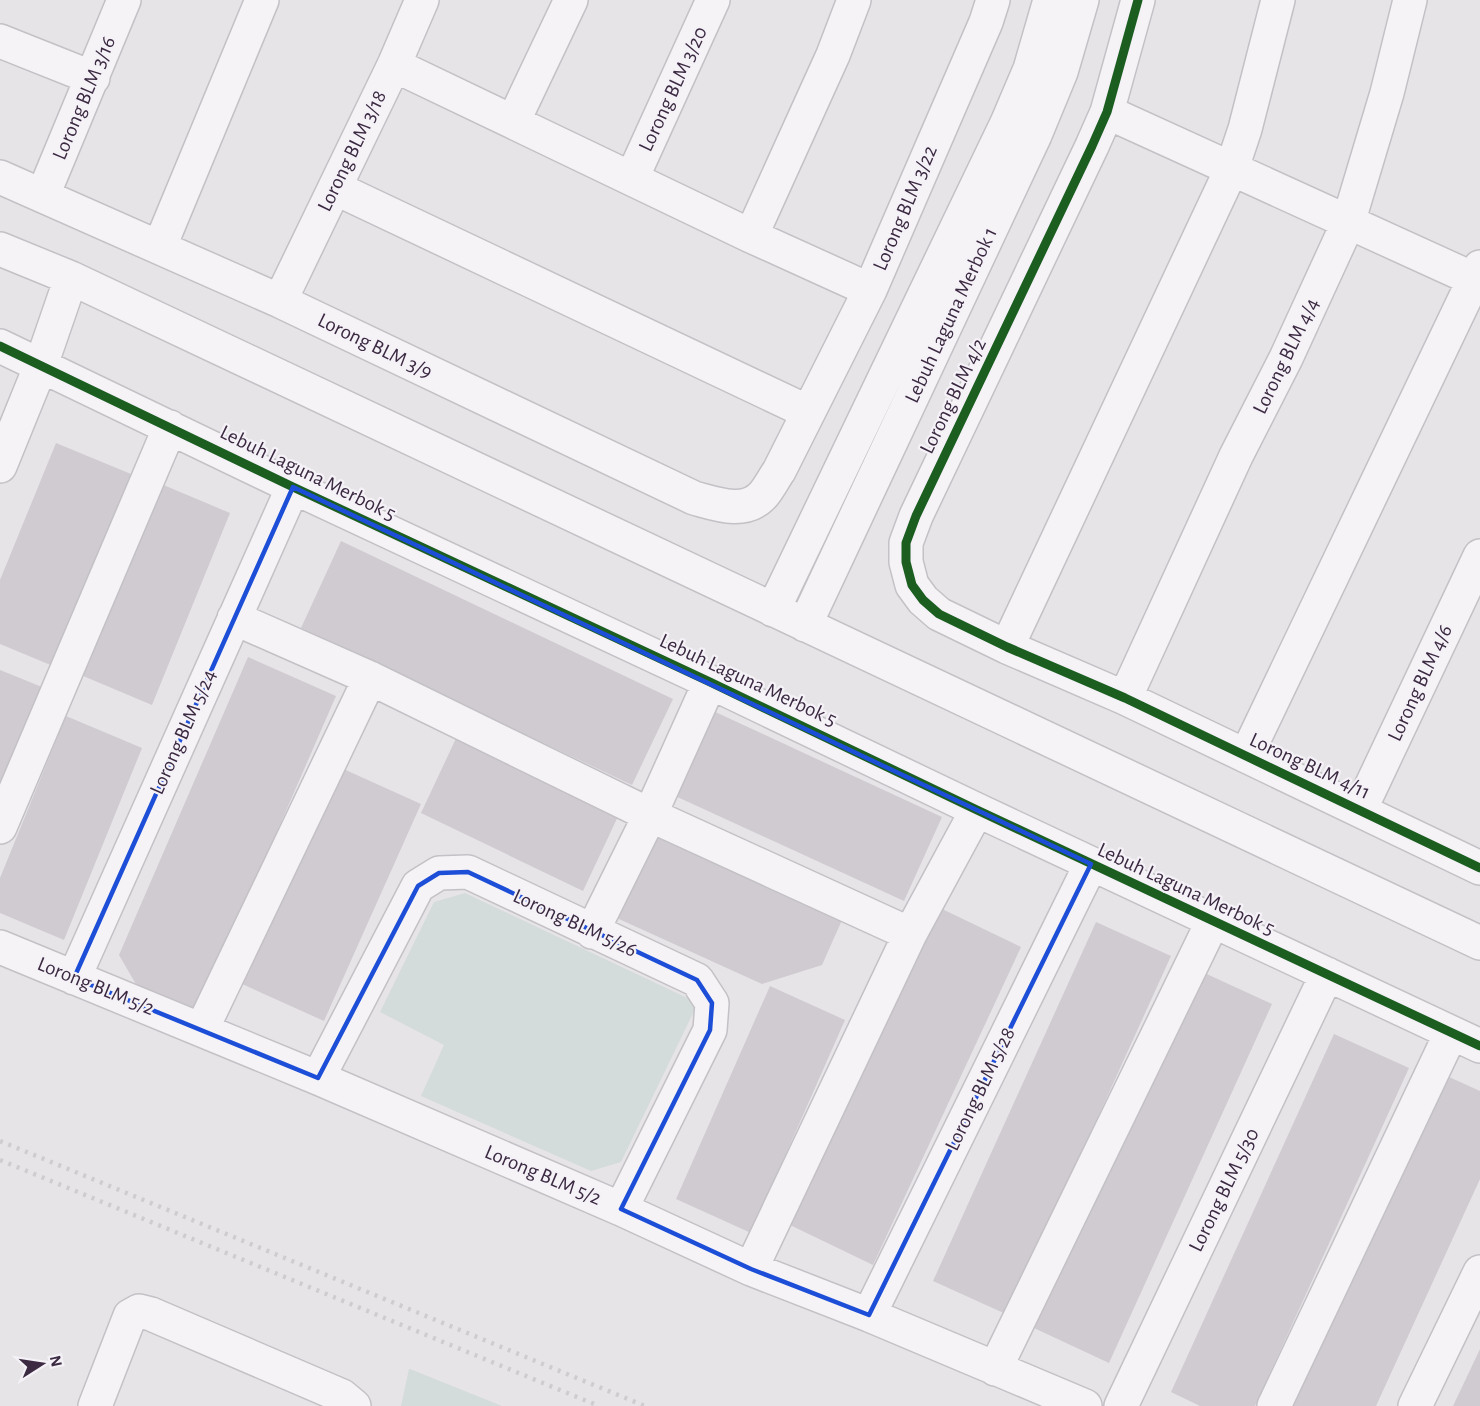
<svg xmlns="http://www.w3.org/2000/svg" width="1480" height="1406" font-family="'Alegreya Sans',sans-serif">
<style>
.green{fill:#d3dbdb}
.building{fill:#cfcbd0}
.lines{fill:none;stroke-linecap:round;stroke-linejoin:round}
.minor-casing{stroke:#c4c1c6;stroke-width:36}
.minor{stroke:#f5f3f5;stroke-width:33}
.rail{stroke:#cfccd0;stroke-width:4.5;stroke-dasharray:3 6;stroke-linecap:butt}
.cycleway-casing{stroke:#f5f2f7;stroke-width:13}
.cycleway{stroke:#1b5e20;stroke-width:9}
.marked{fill:none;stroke:#1d4ed8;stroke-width:4.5;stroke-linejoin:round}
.labels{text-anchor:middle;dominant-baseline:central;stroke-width:4.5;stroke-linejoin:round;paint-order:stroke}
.street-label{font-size:21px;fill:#3b2a42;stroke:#f5f2f7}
</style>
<rect width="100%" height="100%" fill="#e7e4e8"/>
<path class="green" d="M465,893L698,1003L621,1162L591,1171L421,1096L444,1045L380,1012L434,902Z
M409,1369H410L502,1406H401Z"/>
<path class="building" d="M56,443L131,474L53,666L0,644V580Z
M154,481L230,513L152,705L76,673Z
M341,541L673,699L632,785L301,628Z
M248,657L336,696L198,1013L137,986L119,955Z
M0,670L47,689L0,804Z
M711,710L942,817L904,901L673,795Z
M66,716L142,748L64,940L0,913V878Z
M459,732L621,810L583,891L421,813Z
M339,767L421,804L324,1021L242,984Z
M650,820L847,909L822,965L762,984L608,914Z
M938,907L1021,947L873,1265L790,1225Z
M1096,922L1171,956L1008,1315L933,1281Z
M1198,970L1272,1004L1109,1363L1034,1328Z
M770,986L845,1020L751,1233L676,1199Z
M1334,1034L1409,1068L1255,1406H1200L1171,1392Z
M1438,1072L1480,1091V1179L1376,1406H1285Z
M1480,1349V1406H1453Z"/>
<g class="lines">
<g class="minor-casing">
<path id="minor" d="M1138,0L1107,112L1092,146L916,516L906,543V562L912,585L923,600L939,614L1007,647L1125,698L1480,868
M0,41L93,78
M394,65L751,236L870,290
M1107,112L1480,282
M513,122L571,0
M0,177L280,301L694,498C716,504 745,515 763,495C769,488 774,478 779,471L870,290L986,22L993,0
M632,178L713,0
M335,188L808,412
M43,195L124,0
M751,236L833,55L854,0
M160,246L262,0
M0,249L71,278L1480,943
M280,301L394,65L422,0
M0,346L293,487L710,682L977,810L1480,1046
M0,466L41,365L71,278
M773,610L1007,123L1030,69L1050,0
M234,618L370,678L650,815L910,934L751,1269
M805,625L1035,135L1061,72L1082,0
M1007,647L1232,168L1245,129L1278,0
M1125,698L1236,456L1286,358L1348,223L1387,93L1410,0
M1246,756L1480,267
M1360,810L1480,556
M0,827L170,427
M592,932L650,815L710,682
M910,934L977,810
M0,947L318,1078L621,1209L751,1269L869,1315L1085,1406
M74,978L293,487
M202,1029L370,678
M318,1078L418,886L439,873L468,872L697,980L712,1003L710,1030L621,1209
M869,1315L1091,864
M995,1369L1213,921
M95,1406L130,1316L139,1311L151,1314L342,1396L354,1406
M1121,1406L1327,974
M1274,1406L1451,1033
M1415,1406L1480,1272"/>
</g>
<use href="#minor" class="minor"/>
<path class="rail" d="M0,1141L645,1406
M0,1160L599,1406"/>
<g class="cycleway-casing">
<path id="cycleway" d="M1138,0L1107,112L1092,146L916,516L906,543V562L912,585L923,600L939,614L1007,647L1125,698L1480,868
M0,346L293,487L710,682L977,810L1480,1046"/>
</g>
<use href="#cycleway" class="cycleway"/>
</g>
<path class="marked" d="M293,487L1091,864L869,1315L751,1269L621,1209L710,1030L712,1003L697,980L468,872L439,873L418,886L318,1078L74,978Z"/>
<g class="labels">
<g class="street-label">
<text transform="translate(673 89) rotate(-65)">Lorong BLM 3/20</text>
<text transform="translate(84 98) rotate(-67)">Lorong BLM 3/16</text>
<text transform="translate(352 151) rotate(-64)">Lorong BLM 3/18</text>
<text transform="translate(905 208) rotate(-67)">Lorong BLM 3/22</text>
<text transform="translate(951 315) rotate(-65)">Lebuh Laguna Merbok 1</text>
<text transform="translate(375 346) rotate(26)">Lorong BLM 3/9</text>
<text transform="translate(1286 356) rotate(-64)">Lorong BLM 4/4</text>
<text transform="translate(953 396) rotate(-64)">Lorong BLM 4/2</text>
<text transform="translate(308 473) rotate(26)">Lebuh Laguna Merbok 5</text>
<text transform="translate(748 680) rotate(25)">Lebuh Laguna Merbok 5</text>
<text transform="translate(1420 683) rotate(-65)">Lorong BLM 4/6</text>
<text transform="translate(183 732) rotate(-66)">Lorong BLM 5/24</text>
<text transform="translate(1310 766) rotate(25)">Lorong BLM 4/11</text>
<text transform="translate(1186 889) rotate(25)">Lebuh Laguna Merbok 5</text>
<text transform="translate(575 923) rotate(25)">Lorong BLM 5/26</text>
<text transform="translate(96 986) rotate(22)">Lorong BLM 5/2</text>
<text transform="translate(980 1089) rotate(-64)">Lorong BLM 5/28</text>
<text transform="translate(543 1175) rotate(23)">Lorong BLM 5/2</text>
<text transform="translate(1224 1190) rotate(-64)">Lorong BLM 5/30</text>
</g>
</g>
<g transform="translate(42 1364) rotate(78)" stroke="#f5f2f7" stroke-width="4.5" paint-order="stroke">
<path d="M0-4.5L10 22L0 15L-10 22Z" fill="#3b2a42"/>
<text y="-9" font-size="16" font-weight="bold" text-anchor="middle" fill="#3b2a42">N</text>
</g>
</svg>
